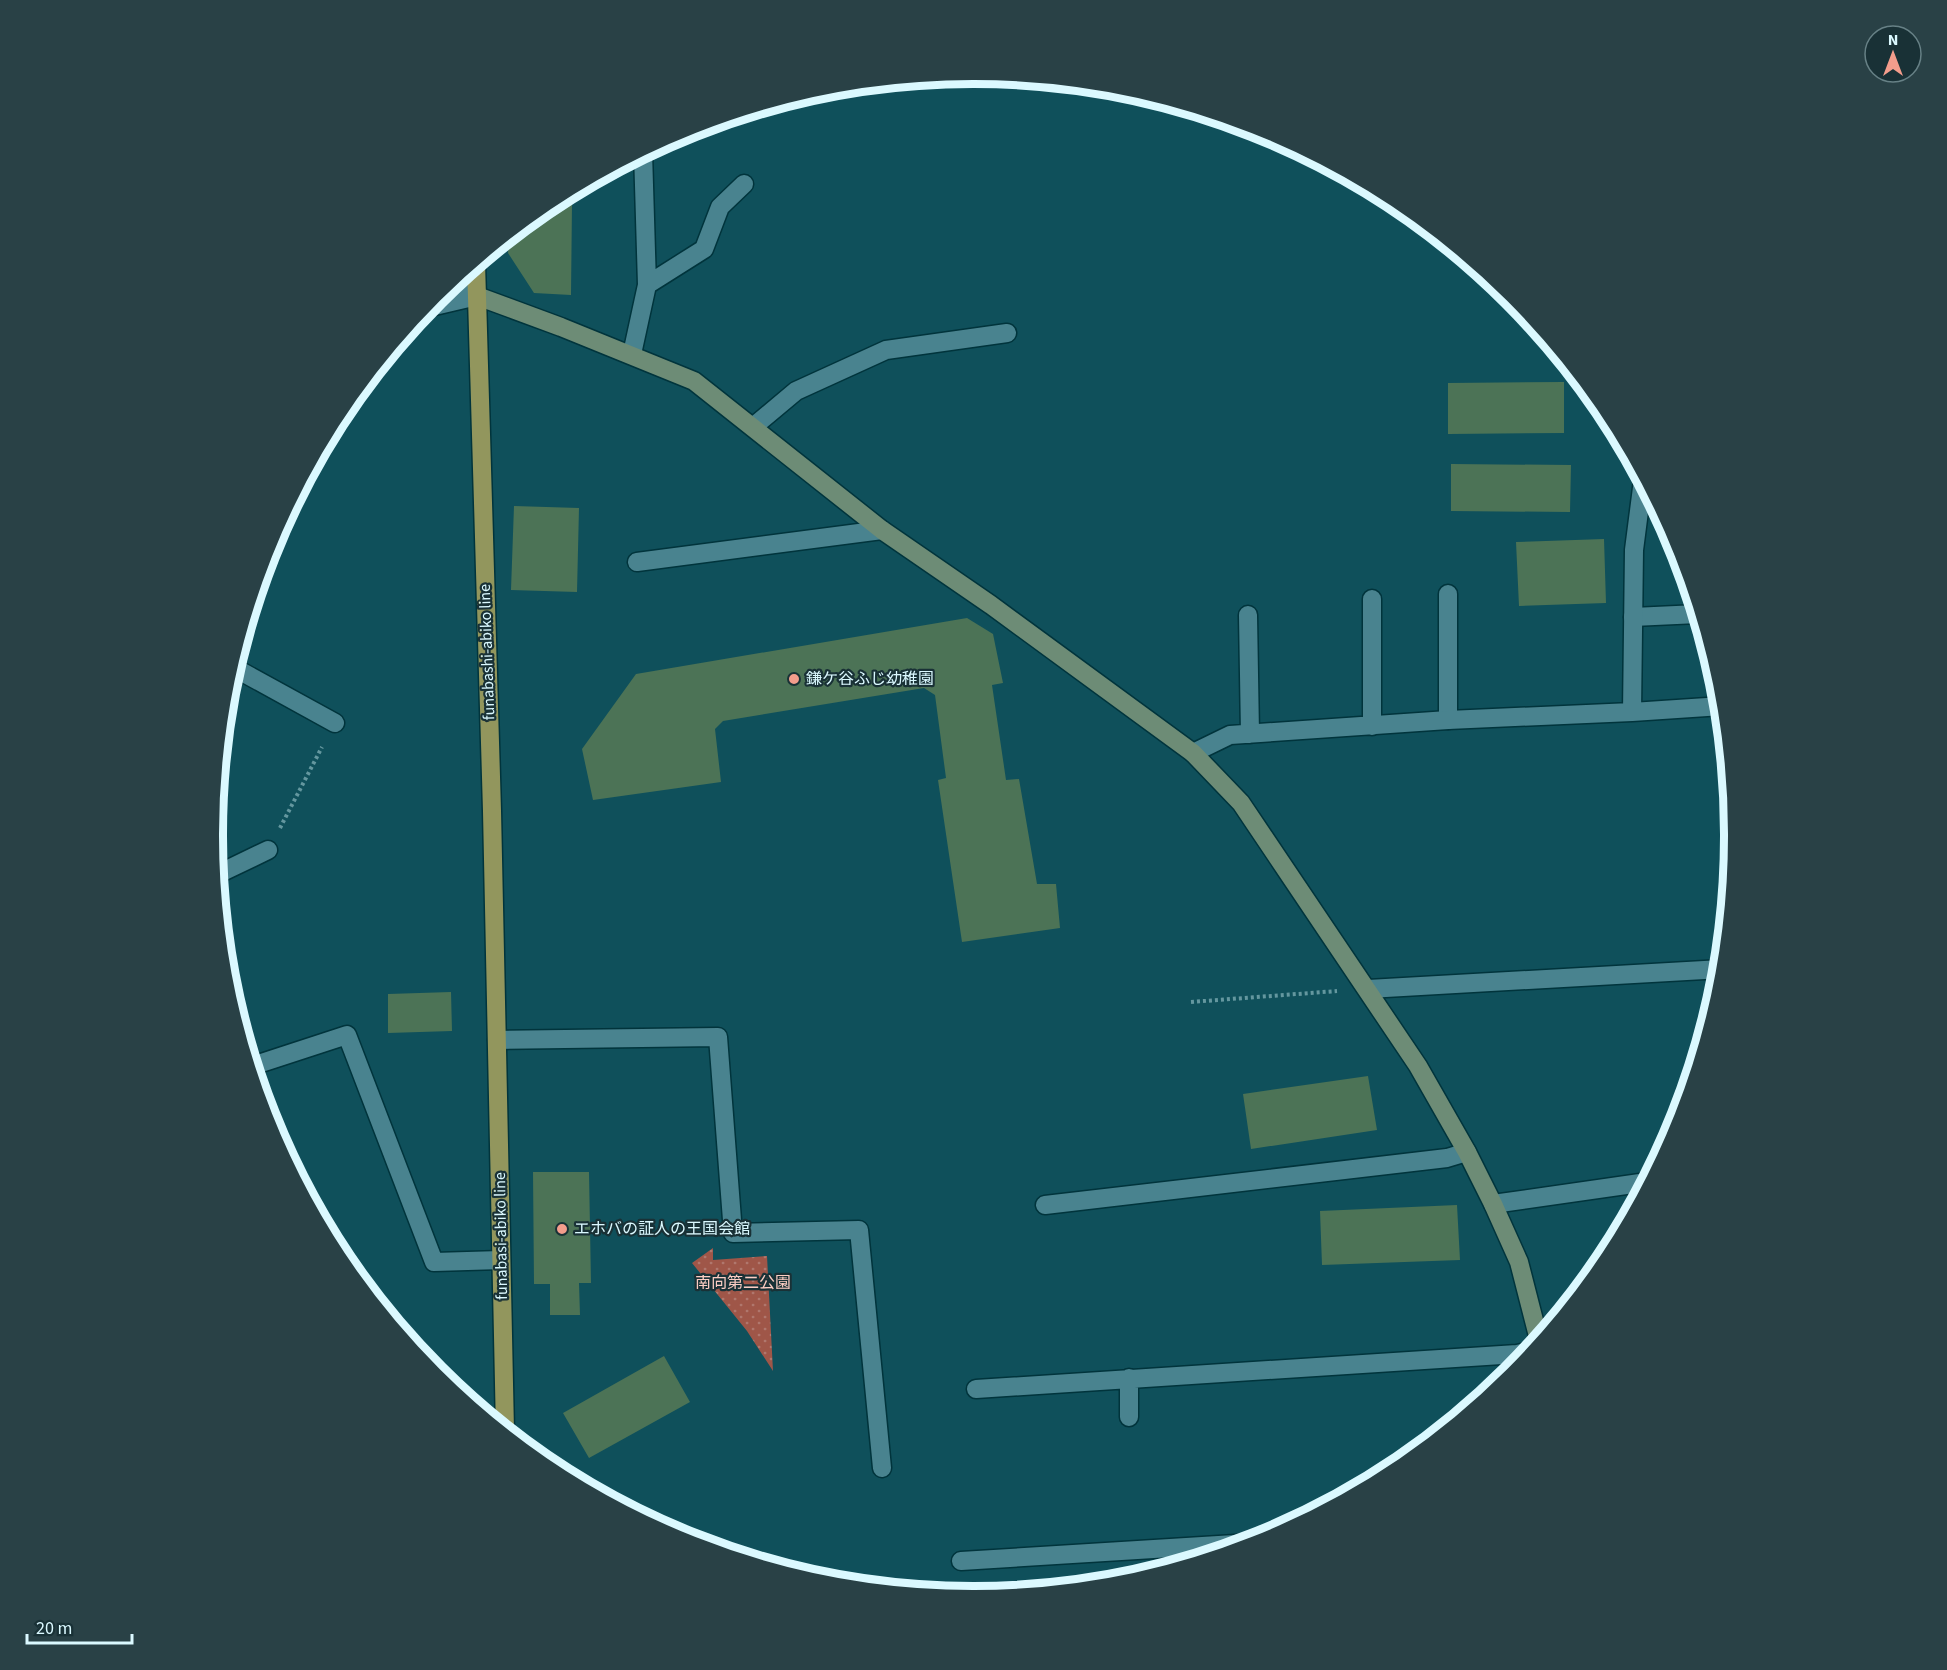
<svg xmlns="http://www.w3.org/2000/svg" width="1947" height="1670" font-family="'Source Sans 3','Noto Sans JP',sans-serif">
<style>
.park{fill:url(#park-dots)}
.building{fill:#4c7356}
.lines{fill:none;stroke-linecap:round;stroke-linejoin:round}
.lane-casing{stroke:#01343c;stroke-width:21}
.street-casing{stroke:#01343c;stroke-width:21}
.secondary-casing{stroke:#01343c;stroke-width:21}
.primary-casing{stroke:#01343c;stroke-width:21}
.path{stroke:#64979f;stroke-width:4;stroke-dasharray:3 3;stroke-linecap:butt}
.lane{stroke:#49838f;stroke-width:18}
.street{stroke:#49838f;stroke-width:18}
.secondary{stroke:#6d8c76;stroke-width:18}
.primary{stroke:#92965d;stroke-width:18}
.poi-dot{fill:#f49d8c;stroke:#193136;stroke-width:2}
.labels{text-anchor:middle;dominant-baseline:central;stroke-width:4.5;stroke-linejoin:round;paint-order:stroke}
.street-label{font-size:16px;fill:#dbf9ff;stroke:#193136}
.poi-label{font-size:16px;fill:#dbf9ff;stroke:#193136;text-anchor:start}
.park-label{font-size:16px;fill:#fbcdc3;stroke:#193136}
.rim{fill:none;stroke:#dbf9ff;stroke-width:8}
</style>
<defs>
<pattern id="park-dots" width="8" height="8" patternUnits="userSpaceOnUse" patternTransform="scale(1.5)"><rect width="8" height="8" fill="#9f5648"/><path d="M2 2h.1M6 6h.1" fill="none" stroke="#b0776d" stroke-width="1.8" stroke-linecap="round"/></pattern>
</defs>
<rect width="100%" height="100%" fill="#0f505b"/>
<path class="park" d="M713,1248V1260L767,1256L773,1371L747,1331L692,1263Z"/>
<path class="building" d="M549,203H572L571,295L534,293L508,253L509,236Z
M1564,382V433L1448,434V383Z
M1451,464L1571,465L1570,512L1451,511Z
M514,506L579,508L577,592L511,590Z
M1604,539L1606,603L1519,606L1516,542Z
M967,618L993,634L1003,683L992,685L1006,780L1019,779L1037,884H1056L1060,928L962,942L938,780L946,778L935,695L924,688L723,721L715,729L721,782L593,800L582,749L636,674Z
M451,992L452,1031L388,1033V994Z
M1368,1076L1377,1130L1251,1149L1243,1094Z
M533,1172H589L591,1283H579L580,1315H550V1284H534Z
M1457,1205L1460,1260L1322,1265L1320,1211Z
M664,1356L690,1402L589,1458L563,1413Z"/>
<g class="lines">
<g class="lane-casing">
<path id="lane" d="M647,285L704,249L720,207L744,184
M632,354L647,285L643,152
M753,427L796,391L886,350L1007,333
M637,562L882,530
M1633,617L1698,614
M233,667L335,723
M1448,720V594
M216,875L268,850
M252,1066L347,1035L434,1262L501,1260"/>
</g>
<g class="street-casing">
<path id="street" d="M452,283L477,296
M426,308L477,296
M1248,615L1250,734
M1632,712L1634,550L1643,480
M1372,726V599
M1193,753L1230,735L1448,720L1632,712L1722,706
M1368,989L1722,969
M497,1040L718,1037L733,1233L859,1230L882,1468
M1493,1204L1647,1182
M1045,1205L1447,1158L1467,1152
M1129,1378V1417
M976,1389L1517,1354L1531,1351
M961,1561L1251,1543"/>
</g>
<g class="secondary-casing">
<path id="secondary" d="M477,296L561,327L694,381L882,530L991,605L1193,753L1241,803L1418,1066L1467,1152L1493,1204L1519,1262L1539,1340"/>
</g>
<g class="primary-casing">
<path id="primary" d="M476,263L492,811L505,1431"/>
</g>
<path class="path" d="M280,828L322,747
M1191,1002L1337,991"/>
<use href="#lane" class="lane"/>
<use href="#street" class="street"/>
<use href="#secondary" class="secondary"/>
<use href="#primary" class="primary"/>
</g>
<g class="poi-dot">
<circle cx="794" cy="679" r="6"/>
<circle cx="562" cy="1229" r="6"/>
</g>
<g class="labels">
<g class="street-label">
<text transform="translate(487 652) rotate(-92)">funabashi-abiko line</text>
<text transform="translate(501 1236) rotate(-91)">funabasi-abiko line</text>
</g>
<g class="poi-label">
<text x="806" y="679">鎌ケ谷ふじ幼稚園</text>
<text x="574" y="1229">エホバの証人の王国会館</text>
</g>
<g class="park-label">
<text x="743" y="1283">南向第二公園</text>
</g>
</g>
<path d="M0 0H1947V1670H0ZM973 84H974A750 750 0 0 1 1724 834V836A750 750 0 0 1 974 1586H973A750 750 0 0 1 223 836V834A750 750 0 0 1 973 84Z" fill="#294146" fill-rule="evenodd"/>
<path class="rim" d="M973 84H974A750 750 0 0 1 1724 834V836A750 750 0 0 1 974 1586H973A750 750 0 0 1 223 836V834A750 750 0 0 1 973 84Z"/>
<g transform="translate(1893 54)"><circle r="28" fill="#193136" stroke="#678186" stroke-width="1.5"/>
<path d="M0-4.5L10 22L0 15L-10 22Z" fill="#f49d8c"/>
<text y="-9" font-size="16" font-weight="bold" text-anchor="middle" fill="#dbf9ff">N</text>
</g>
<path d="M27 1634v9h105v-9" fill="none" stroke="#dbf9ff" stroke-width="3"/>
<text x="36" y="1634" font-size="18" fill="#dbf9ff" stroke="#193136" stroke-width="4.5" paint-order="stroke">20 m</text>
</svg>
